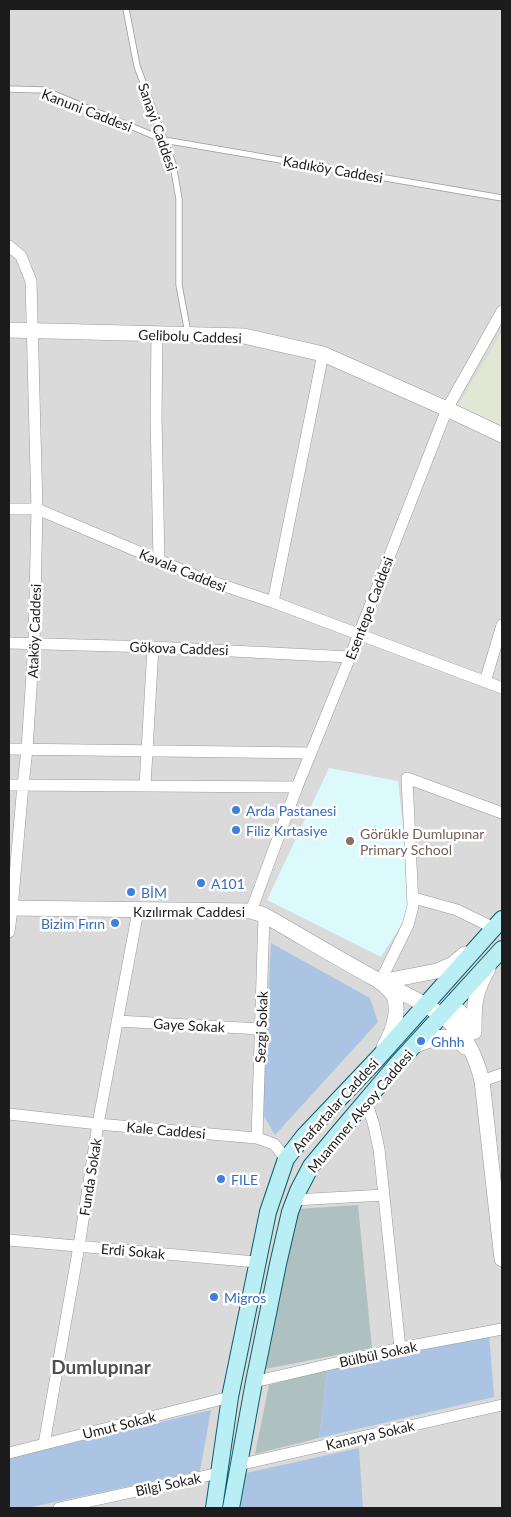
<svg xmlns="http://www.w3.org/2000/svg" width="511" height="1517" font-family="Lato,sans-serif">
<style>
.residential{fill:#d9dad9}
.industrial{fill:#e1e6d5}
.education{fill:#dcfafc}
.construction{fill:#afc0c1}
.grass{fill:#acc4e4}
.lines{fill:none;stroke-linecap:round;stroke-linejoin:round}
.service-casing{stroke:#999;stroke-width:7}
.minor-casing{stroke:#999;stroke-width:12}
.tertiary-casing{stroke:#999;stroke-width:16}
.secondary-casing{stroke:#0c5a6b;stroke-width:18}
.service{stroke:#fff;stroke-width:5.5}
.minor{stroke:#fff;stroke-width:11}
.tertiary{stroke:#fff;stroke-width:15}
.secondary{stroke:#b9eef4;stroke-width:16}
.shop-dot{fill:#3f7fe0;stroke:#fff;stroke-width:2}
.education-dot{fill:#8d6e63;stroke:#fff;stroke-width:2}
.labels{text-anchor:middle;dominant-baseline:central;stroke-width:5;stroke-linejoin:round;paint-order:stroke}
.street-label{font-size:14px;fill:#1c1c1c;stroke:#fff}
.shop-label{font-size:14px;fill:#366cbe;stroke:#fff;text-anchor:start}
.education-label{font-size:14px;fill:#785e54;stroke:#fff;text-anchor:start}
.district-label{font-size:19px;font-weight:bold;fill:#4f4f4f;stroke:#fff}
</style>
<rect width="100%" height="100%" fill="#e3edea"/>
<path class="residential" d="M9,9H502V1508H9Z"/>
<path class="industrial" d="M502,331V427L457,407Z"/>
<path class="education" d="M329,768L398,781L412,908L381,957L267,900Z"/>
<path class="construction" d="M358,1205L372,1348L260,1370L297,1209Z
M327,1370L319,1438L255,1454L269,1385Z"/>
<path class="grass" d="M271,943L370,998L378,1022L275,1135L262,1113Z
M489,1333L494,1397L319,1438L327,1370Z
M211,1410L200,1471L27,1508H9V1458Z
M359,1448L363,1508H237L241,1474Z"/>
<g class="lines">
<g class="service-casing">
<path id="service" d="M126,9L137,66L173,164L179,199V285L188,333
M9,89L44,90L164,140L502,198"/>
</g>
<g class="minor-casing">
<path id="minor" d="M9,246L21,256L31,281L37,509L34,643L27,749L23,785L12,909L9,932
M157,335L156,416L159,561
M9,509H37L201,578L273,602L502,688
M273,602L323,354
M9,643L153,647L350,657
M485,682L502,625
M9,749L311,753
M9,785L297,787
M145,786L153,647
M414,898L457,910L494,928
M251,911L297,787L350,657L447,409L502,311
M380,982L408,925L413,906L407,778L502,813
M117,1021L261,1029
M482,1081L502,1074
M366,1101L373,1122L379,1149L400,1348
M9,1114L98,1124L257,1138L274,1144L286,1159
M257,1138L264,915
M294,1200L384,1195
M9,1240L257,1262
M254,1382L400,1348L502,1329
M44,1444L79,1246L98,1124L138,911
M9,1453L230,1397
M238,1465L502,1405
M59,1508L219,1473"/>
</g>
<g class="tertiary-casing">
<path id="tertiary" d="M9,330L244,336L323,354L447,409L502,435
M9,908L251,911L264,915C301,936 337,958 374,978C401,993 433,1005 455,1027C470,1042 477,1061 482,1081L502,1259
M380,982L437,971L453,964L465,954
M383,984C387,988 392,992 394,996C400,1013 392,1033 384,1047
M452,1005L464,1016L474,1031
M474,1032C474,1005 474,993 488,969
M414,1046C430,1039 452,1030 465,1047"/>
</g>
<g class="secondary-casing">
<path id="secondary" d="M214,1508L230,1397L268,1212L286,1159L304,1136L378,1058L502,919
M231,1508L254,1382L278,1264L290,1212L298,1191L311,1166L335,1137L397,1064L502,949"/>
</g>
<use href="#service" class="service"/>
<use href="#minor" class="minor"/>
<use href="#tertiary" class="tertiary"/>
<use href="#secondary" class="secondary"/>
</g>
<g class="shop-dot">
<circle cx="236" cy="810" r="5"/>
<circle cx="236" cy="830" r="5"/>
<circle cx="201" cy="883" r="5"/>
<circle cx="131" cy="892" r="5"/>
<circle cx="115" cy="923" r="5"/>
<circle cx="421" cy="1041" r="5"/>
<circle cx="221" cy="1179" r="5"/>
<circle cx="214" cy="1297" r="5"/>
</g>
<circle class="education-dot" cx="350" cy="841" r="5"/>
<g class="labels">
<g class="street-label">
<text transform="translate(87 110) rotate(21)">Kanuni Caddesi</text>
<text transform="translate(158 127) rotate(71)">Sanayi Caddesi</text>
<text transform="translate(333 169) rotate(10)">Kadıköy Caddesi</text>
<text transform="translate(190 336) rotate(2)">Gelibolu Caddesi</text>
<text transform="translate(183 570) rotate(22)">Kavala Caddesi</text>
<text transform="translate(369 608) rotate(-69)">Esentepe Caddesi</text>
<text transform="translate(34 631) rotate(-88)">Ataköy Caddesi</text>
<text transform="translate(179 648) rotate(2)">Gökova Caddesi</text>
<text x="189" y="911">Kızılırmak Caddesi</text>
<text transform="translate(189 1025) rotate(3)">Gaye Sokak</text>
<text transform="translate(261 1027) rotate(-88)">Sezgi Sokak</text>
<text transform="translate(335 1105) rotate(-48)">Anafartalar Caddesi</text>
<text transform="translate(360 1111) rotate(-50)">Muammer Aksoy Caddesi</text>
<text transform="translate(166 1130) rotate(5)">Kale Caddesi</text>
<text transform="translate(90 1177) rotate(-81)">Funda Sokak</text>
<text transform="translate(133 1251) rotate(5)">Erdi Sokak</text>
<text transform="translate(378 1354) rotate(-12)">Bülbül Sokak</text>
<text transform="translate(119 1425) rotate(-14)">Umut Sokak</text>
<text transform="translate(370 1435) rotate(-13)">Kanarya Sokak</text>
<text transform="translate(168 1484) rotate(-12)">Bilgi Sokak</text>
</g>
<g class="shop-label">
<text x="246" y="810">Arda Pastanesi</text>
<text x="246" y="830">Filiz Kırtasiye</text>
<text x="211" y="883">A101</text>
<text x="141" y="892">BİM</text>
<text x="105" y="923" text-anchor="end">Bizim Fırın</text>
<text x="431" y="1041">Ghhh</text>
<text x="231" y="1179">FILE</text>
<text x="224" y="1297">Migros</text>
</g>
<g class="education-label">
<text x="360" y="833">Görükle Dumlupınar<tspan x="360" dy="16">Primary School</tspan></text>
</g>
<g class="district-label">
<text x="101" y="1366">Dumlupınar</text>
</g>
</g>
<rect width="511" height="1517" fill="none" stroke="#1c1c1c" stroke-width="20"/>
</svg>
